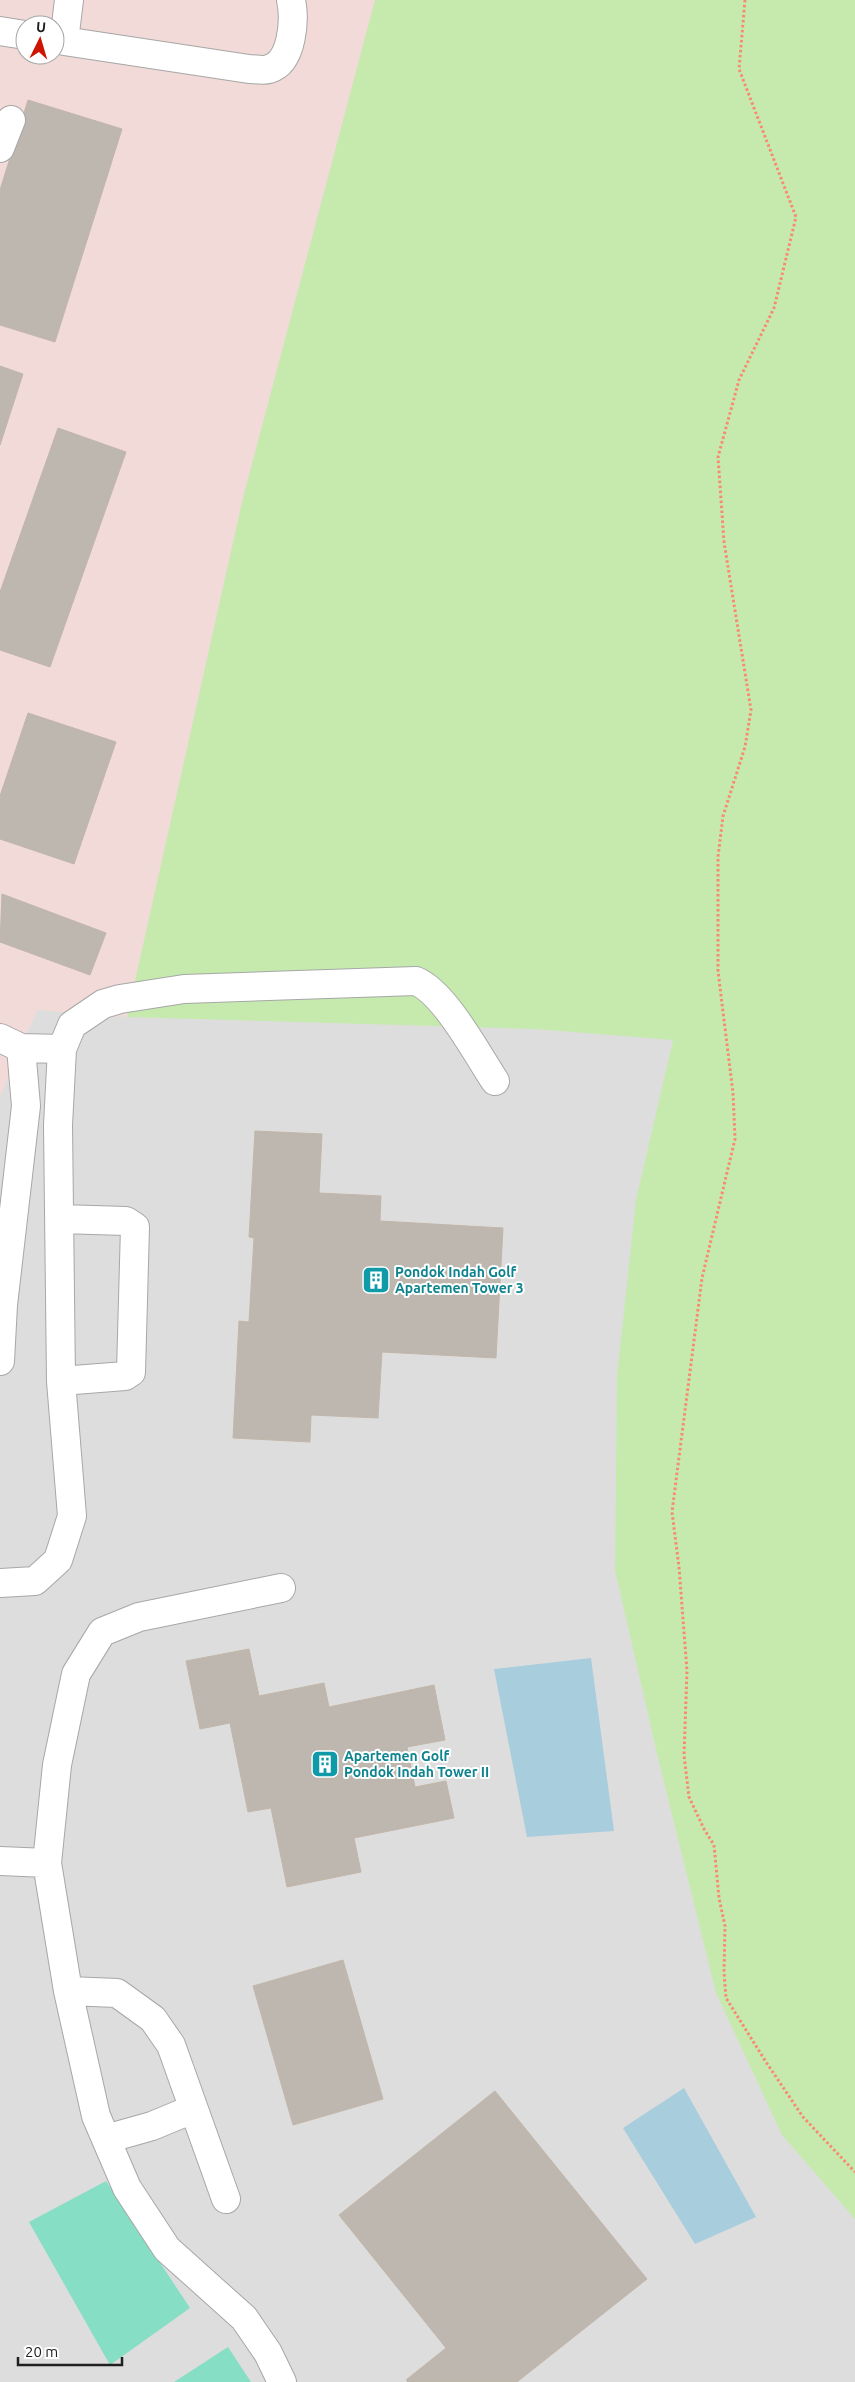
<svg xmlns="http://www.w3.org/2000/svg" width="855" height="2382" font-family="Ubuntu,sans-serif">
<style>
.residential{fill:#dedddd;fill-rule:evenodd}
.commercial{fill:#f1dad7;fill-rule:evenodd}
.grass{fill:#c6eaae}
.pitch{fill:#86dec4}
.water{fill:#a8cddd}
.building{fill:#bdb7b0;stroke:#c2b6a9}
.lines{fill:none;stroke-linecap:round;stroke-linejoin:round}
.minor-casing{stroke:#a7a7a7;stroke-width:30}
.path{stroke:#f88a70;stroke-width:3;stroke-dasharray:2.5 2.5;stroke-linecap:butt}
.minor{stroke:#fff;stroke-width:28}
.labels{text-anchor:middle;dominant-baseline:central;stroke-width:4;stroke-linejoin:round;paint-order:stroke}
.culture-label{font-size:14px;font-weight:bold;fill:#0d838f;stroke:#fff;text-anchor:start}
</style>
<rect width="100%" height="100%" fill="#f1eee7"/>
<path class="residential" d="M0,0H855V2382H0ZM25,25H55V55H25Z"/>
<path class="commercial" d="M0,0H375L243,498L127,1017L37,1010L0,1097ZM25,25H55V55H25Z"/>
<path class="grass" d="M375,0H855V2219L782,2135L716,1993L658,1758L615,1570L617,1376L636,1200L673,1040L535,1029L127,1017L243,498Z"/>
<path class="pitch" d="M106,2181L190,2308L110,2365L29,2222Z
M228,2347L251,2382H174Z"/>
<path class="water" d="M591,1658L614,1831L527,1837L494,1669Z
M684,2088L756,2217L695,2244L623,2128Z"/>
<path class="building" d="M28,100L122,129L55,342L0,325V190Z
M0,366L23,374L0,445Z
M58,428L126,452L50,667L0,650V592Z
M28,713L116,742L74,864L0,839V796Z
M2,894L106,933L90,975L0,942Z
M255,1131L322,1134L319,1193L381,1196L380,1221L503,1228L496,1358L382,1352L378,1418L311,1415L310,1442L233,1438L239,1321L249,1322L254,1238L249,1237Z
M249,1649L259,1696L324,1683L329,1707L434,1685L445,1740L407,1747L415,1787L446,1781L454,1818L354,1838L361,1872L287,1887L271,1808L248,1812L230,1723L200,1729L186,1661Z
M343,1960L383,2099L293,2125L253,1986Z
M495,2091L647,2279L517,2382H408L406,2380L446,2348L339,2215Z"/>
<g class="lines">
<g class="minor-casing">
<path id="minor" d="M69,0L64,41L249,69C255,69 263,71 269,69C293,62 295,19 291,0
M0,31L25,35
M0,148L11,120
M0,1038L21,1048L62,1049L58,1125L61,1381L72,1516L58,1560L35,1581L0,1583
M62,1049L72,1025L103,1004L120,999L184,989L416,981C445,993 477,1054 495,1081
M60,1219L126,1221L135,1227L131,1372L125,1376L61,1381
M0,1361L3,1305L26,1106L21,1048
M281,1588L139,1617L102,1632L76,1674L57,1765L47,1863L68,1991L96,2116L127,2188L167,2249L244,2318L268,2353L282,2382
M0,1861L47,1863
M68,1991L117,1993L153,2019L171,2045L226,2199
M106,2139L152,2126L193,2109"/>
</g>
<path class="path" d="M745,0L739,69L796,217L774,308L739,380L718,457L724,542L751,710L745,747L723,816L718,857V971L733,1093L735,1139L702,1278L672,1512L679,1567L687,1671L684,1755L689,1797L704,1829L714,1845L719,1898L725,1926L724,1972L726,1998L766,2062L803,2117L855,2172"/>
<use href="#minor" class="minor"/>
</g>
<defs>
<g id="building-square" transform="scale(1.4375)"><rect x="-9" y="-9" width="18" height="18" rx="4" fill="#0f9aa8" stroke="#fff"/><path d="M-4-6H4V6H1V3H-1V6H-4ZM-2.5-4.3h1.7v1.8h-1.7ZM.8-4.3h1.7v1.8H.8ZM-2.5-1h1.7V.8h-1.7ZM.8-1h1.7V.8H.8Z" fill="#fff"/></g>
</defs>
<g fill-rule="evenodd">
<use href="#building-square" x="376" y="1280"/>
<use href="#building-square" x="325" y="1764"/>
</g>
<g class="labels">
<g class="culture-label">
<text x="395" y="1272">Pondok Indah Golf<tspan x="395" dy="16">Apartemen Tower 3</tspan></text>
<text x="344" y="1756">Apartemen Golf<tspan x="344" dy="16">Pondok Indah Tower II</tspan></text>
</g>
</g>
<g transform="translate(40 40) rotate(5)"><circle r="24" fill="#ffffff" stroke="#a6a6a6"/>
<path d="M0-4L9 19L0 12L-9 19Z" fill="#ce1402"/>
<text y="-8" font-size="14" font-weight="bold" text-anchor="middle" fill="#202020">U</text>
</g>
<path d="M18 2357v8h104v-8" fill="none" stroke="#202020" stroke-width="2.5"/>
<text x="25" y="2357" font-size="15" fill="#202020" stroke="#ffffff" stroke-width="4" paint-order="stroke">20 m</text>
</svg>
